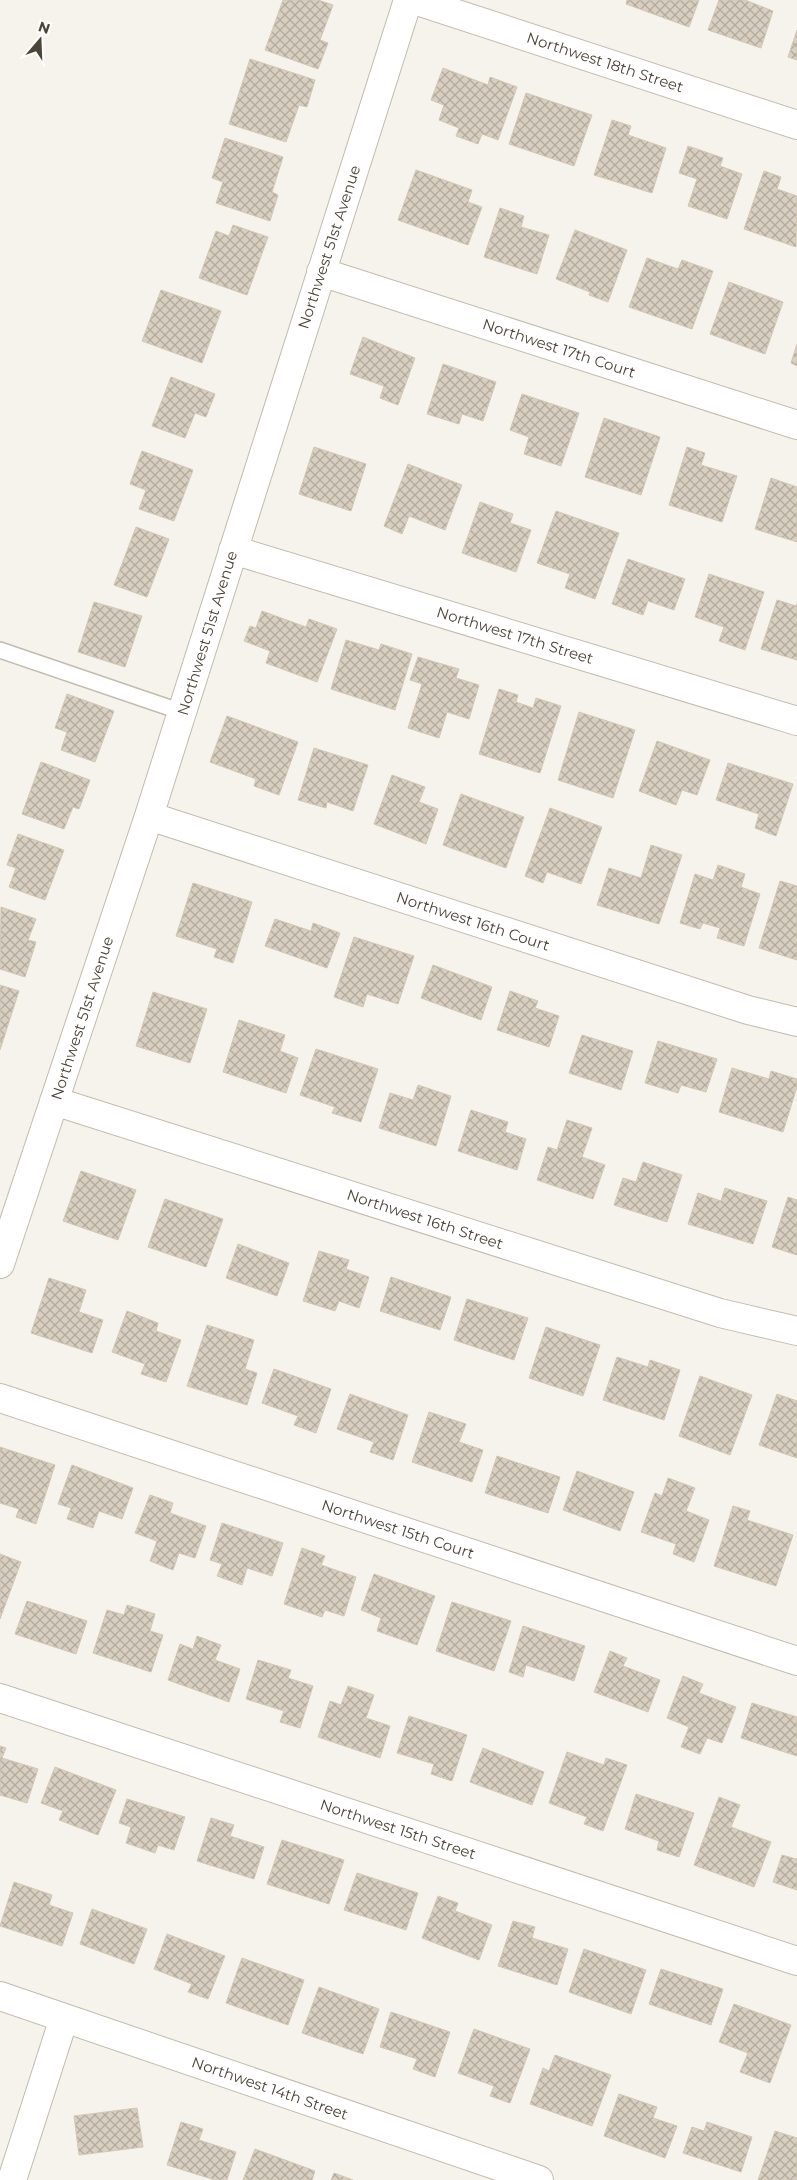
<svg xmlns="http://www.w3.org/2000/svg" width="797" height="2180" font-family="Montserrat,sans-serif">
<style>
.building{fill:url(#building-cross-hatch);stroke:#d3c7b4}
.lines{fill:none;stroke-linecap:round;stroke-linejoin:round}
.lane-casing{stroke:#c2bbae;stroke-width:18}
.street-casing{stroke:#c2bbae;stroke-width:30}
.lane{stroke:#fff;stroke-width:15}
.street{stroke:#fff;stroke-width:28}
.labels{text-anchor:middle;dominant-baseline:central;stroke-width:5;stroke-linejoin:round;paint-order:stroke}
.street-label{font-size:15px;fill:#4b4439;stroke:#fff}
</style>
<defs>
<pattern id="building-cross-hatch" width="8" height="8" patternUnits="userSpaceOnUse" patternTransform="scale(1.25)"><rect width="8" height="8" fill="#d8cfc1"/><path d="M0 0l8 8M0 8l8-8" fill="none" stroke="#b1aa9e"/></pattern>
</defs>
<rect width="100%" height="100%" fill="#f6f3ec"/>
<path class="building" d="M283,0H318L333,5L320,40L328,43L318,69L265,50Z
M627,0H699L689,27L626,4Z
M719,0H745L773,11L761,48L708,30Z
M797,30V60L788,57Z
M250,59L315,80L307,107L299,105L286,142L229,124Z
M443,68L488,85L490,77L517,87L498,140L482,134L478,144L456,136L459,128L439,120L444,105L431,100Z
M526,93L592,115L574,166L509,144Z
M612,120L631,126L628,135L666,148L652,193L594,175Z
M225,138L283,157L272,192L278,195L270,221L216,203L223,182L212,178Z
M688,146L723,158L720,166L742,174L727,219L688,206L697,179L679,173Z
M416,170L472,190L468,202L482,207L468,245L398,220Z
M764,171L781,177L777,189L797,196L796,247L744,229Z
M500,208L524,216L521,227L549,235L537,274L484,257Z
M233,225L268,237L247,295L199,278L216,231L229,236Z
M575,230L627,250L608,302L589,295L590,292L556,279Z
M647,258L678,269L682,260L713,271L692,329L629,307Z
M729,282L783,302L765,354L710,334Z
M161,290L221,311L202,363L142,341Z
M363,337L415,358L398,405L380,398L384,386L350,374Z
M797,344V366L791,363Z
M443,364L496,382L483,421L462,414L459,424L427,414Z
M171,377L215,394L206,417L195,413L185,438L152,426Z
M522,394L579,413L561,466L524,454L529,437L510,430Z
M604,418L660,437L641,495L585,477Z
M314,447L366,464L351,511L299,494Z
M687,447L705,453L701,465L737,476L722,522L669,505Z
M142,451L193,470L174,521L139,509L146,490L130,484Z
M408,464L462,485L445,530L409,516L402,534L384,526Z
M771,478L797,487V542L755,529Z
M480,502L513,514L510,523L531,530L516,572L462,553Z
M556,511L619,533L595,599L565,588L570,574L537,563Z
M136,527L169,539L147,597L114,585Z
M628,559L685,579L674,610L648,601L643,615L612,604Z
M709,574L764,592L745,650L719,641L724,627L695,617Z
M777,600L796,606L797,603V660L761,649Z
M94,602L142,616L125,667L78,652Z
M262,611L306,627L309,619L337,629L317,682L266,663L270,651L244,641L250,626L256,628Z
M346,640L379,650L381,644L412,654L395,710L331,689Z
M418,657L459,669L456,678L479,685L469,719L447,712L439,738L408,728L422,684L410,680Z
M499,689L518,695L516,702L533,708L536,698L561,706L540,773L479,754Z
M67,694L114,711L95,762L61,750L67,732L55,728Z
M579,712L635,730L613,798L558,780Z
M227,716L298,742L279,795L254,786L256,779L210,762Z
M657,741L710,760L697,795L682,790L676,805L639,791Z
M314,748L368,765L353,811L327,802L326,808L298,800Z
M41,762L90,780L79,809L73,807L64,829L22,814Z
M728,763L793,784L776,836L755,828L759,814L716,800Z
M392,775L425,787L419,802L438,809L426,844L374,824Z
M461,794L524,817L506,868L443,845Z
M550,808L602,827L581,884L547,872L543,883L525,876Z
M18,834L64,850L45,900L9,887L16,868L7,865Z
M651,845L682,855L659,924L597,905L609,868L641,878Z
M718,865L745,874L741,887L760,894L744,946L717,938L720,928L703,923L700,929L680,923L695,874L713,880Z
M780,881L797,886V960L759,948Z
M193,883L252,902L233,963L214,957L217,949L176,936Z
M1,907L36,919L28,940L36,942L25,977L0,969Z
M275,919L311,931L313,923L340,933L327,968L265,946Z
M354,937L414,956L398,1004L367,994L363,1007L334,997Z
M433,965L492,987L481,1020L421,998Z
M0,985L19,991L0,1050Z
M510,991L538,1001L535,1008L559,1016L549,1047L497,1030Z
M153,992L207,1009L190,1063L136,1046Z
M239,1020L285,1035L280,1051L298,1058L286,1093L223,1072Z
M582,1035L633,1051L621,1090L569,1073Z
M658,1041L717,1059L706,1092L681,1085L678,1093L645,1083Z
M316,1049L378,1069L361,1122L332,1113L335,1107L300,1095Z
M732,1068L769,1079L771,1071L797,1079V1087L783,1132L719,1112Z
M418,1085L451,1096L436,1146L379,1128L390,1093L413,1100Z
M471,1110L508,1122L505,1132L526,1139L517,1170L458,1151Z
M567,1120L592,1128L582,1157L605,1165L593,1199L537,1180L548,1147L557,1150Z
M643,1162L682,1175L667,1222L614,1205L623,1178L636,1182Z
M81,1171L136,1190L118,1240L63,1221Z
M725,1188L767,1201L753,1244L688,1224L698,1193L721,1201Z
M788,1197L797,1200V1255L772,1247Z
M165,1199L223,1219L206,1267L148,1247Z
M238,1244L289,1263L277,1296L226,1278Z
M319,1251L349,1260L346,1269L369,1277L359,1308L339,1301L335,1311L303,1301Z
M391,1277L451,1297L440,1330L380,1311Z
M49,1278L86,1290L79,1312L103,1320L92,1353L31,1333Z
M467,1299L528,1318L514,1360L454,1340Z
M127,1311L158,1323L156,1331L181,1340L166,1382L141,1374L145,1364L112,1352Z
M207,1325L254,1340L245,1369L257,1373L247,1405L187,1386Z
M546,1327L600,1345L583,1396L529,1378Z
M617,1357L648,1367L650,1360L680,1370L664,1420L603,1400Z
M274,1369L331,1389L316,1433L294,1425L298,1416L262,1403Z
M700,1376L752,1395L730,1455L679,1436Z
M350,1394L408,1415L393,1460L370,1452L374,1442L337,1429Z
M777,1394L797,1401V1458L759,1445Z
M429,1412L466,1424L459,1442L483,1450L472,1482L412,1462Z
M0,1447L55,1465L36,1524L16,1517L19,1509L0,1503Z
M497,1456L560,1477L548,1513L485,1493Z
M72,1465L133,1488L122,1519L99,1511L93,1528L67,1519L71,1508L58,1504Z
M577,1471L634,1492L620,1531L563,1510Z
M668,1478L695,1488L686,1511L709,1520L694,1562L673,1554L676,1544L641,1532L655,1493L662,1496Z
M150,1495L173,1503L170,1513L206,1526L195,1558L179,1553L173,1570L150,1561L157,1541L135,1533Z
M733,1506L750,1511L747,1520L793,1535L776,1586L714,1566Z
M222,1523L283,1543L272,1576L247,1568L242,1585L217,1576L222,1564L210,1560Z
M302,1548L325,1556L321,1565L356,1577L344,1616L325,1610L322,1617L284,1604Z
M0,1554L21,1562L0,1619Z
M374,1574L435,1596L417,1645L377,1631L381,1618L361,1610Z
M27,1601L87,1621L76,1654L15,1634Z
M452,1602L511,1621L494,1671L436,1651Z
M127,1605L155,1614L150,1631L163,1635L151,1672L93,1653L107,1610L124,1615Z
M523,1626L585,1646L574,1681L526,1665L523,1677L509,1672Z
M197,1636L221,1645L215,1660L240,1669L229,1702L168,1680L180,1644L193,1649Z
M610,1651L627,1658L623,1666L660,1680L648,1712L594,1692Z
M258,1660L291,1670L288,1678L313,1686L300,1728L280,1722L284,1711L246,1699Z
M683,1676L703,1684L699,1693L736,1707L722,1743L707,1738L700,1754L681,1747L689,1727L667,1718Z
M348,1686L374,1695L366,1718L390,1726L380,1758L318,1737L330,1701L341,1705Z
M752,1703L797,1717V1756L741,1738Z
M409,1716L467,1735L452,1781L431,1774L434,1764L397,1753Z
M0,1746L6,1748L2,1758L38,1769L27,1803L0,1795Z
M483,1748L544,1772L532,1805L470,1782Z
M567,1752L604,1765L606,1758L627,1765L603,1831L584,1824L587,1817L549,1803Z
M55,1767L116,1790L98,1835L59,1820L63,1811L41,1803Z
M636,1794L694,1813L679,1857L657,1850L659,1841L625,1829Z
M719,1797L740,1805L731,1827L771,1842L754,1887L694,1865Z
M127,1799L185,1817L174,1850L158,1845L155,1853L126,1843L131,1827L119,1823Z
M211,1818L234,1825L230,1836L264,1847L254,1879L197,1861Z
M282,1840L344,1860L329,1904L267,1884Z
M782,1855L796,1859L797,1858V1890L773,1882Z
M357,1873L418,1893L406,1930L344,1910Z
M14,1882L52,1895L49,1905L73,1913L62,1946L0,1926Z
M438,1896L458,1903L455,1911L492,1925L479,1960L422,1938Z
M92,1909L147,1929L134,1964L80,1944Z
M513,1921L535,1927L532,1938L568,1949L557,1985L498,1966Z
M167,1934L225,1956L208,1999L188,1992L192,1984L154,1969Z
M584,1949L646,1970L631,2014L569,1992Z
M242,1958L304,1980L288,2025L226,2003Z
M661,1969L723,1989L711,2025L649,2004Z
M319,1987L379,2009L363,2054L302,2033Z
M734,2004L791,2025L770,2083L740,2072L748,2053L719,2042Z
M391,2012L450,2032L435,2077L413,2069L417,2059L380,2047Z
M474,2029L530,2049L510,2103L490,2096L494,2086L458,2073Z
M555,2055L611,2075L592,2126L530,2104L543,2068L549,2071Z
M619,2094L657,2107L653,2118L677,2126L665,2158L604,2136Z
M137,2108L143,2147L79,2155L74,2116Z
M181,2122L203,2129L199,2140L236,2152L227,2180H215L167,2165Z
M707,2122L752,2137L741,2172L683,2153L692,2127L704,2131Z
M775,2131L797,2138V2180H758Z
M255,2149L315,2171L312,2180H243Z
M334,2173L353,2180H331Z"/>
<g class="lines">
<g class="lane-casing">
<path id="lane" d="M0,650L182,712"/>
</g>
<g class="street-casing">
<path id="street" d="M414,0L797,125
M321,272L797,425
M233,550L797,721
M149,816L748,1010L797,1022
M54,1101L720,1313L797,1331
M0,1264L149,816L408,0
M0,1398L797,1661
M0,1698L797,1961
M0,1996L539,2180
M12,2180L64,2018"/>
</g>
<use href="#lane" class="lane"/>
<use href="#street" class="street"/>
</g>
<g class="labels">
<g class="street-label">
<text transform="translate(605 62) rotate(18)">Northwest 18th Street</text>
<text transform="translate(329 247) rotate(-72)">Northwest 51st Avenue</text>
<text transform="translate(559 348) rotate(18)">Northwest 17th Court</text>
<text transform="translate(207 633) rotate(-73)">Northwest 51st Avenue</text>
<text transform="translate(515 635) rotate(17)">Northwest 17th Street</text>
<text transform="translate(473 921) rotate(18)">Northwest 16th Court</text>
<text transform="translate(82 1018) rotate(-72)">Northwest 51st Avenue</text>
<text transform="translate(425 1219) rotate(18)">Northwest 16th Street</text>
<text transform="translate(398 1529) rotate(18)">Northwest 15th Court</text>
<text transform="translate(398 1829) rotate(18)">Northwest 15th Street</text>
<text transform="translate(270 2088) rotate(19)">Northwest 14th Street</text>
</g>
</g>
<g transform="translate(40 40) rotate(19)" stroke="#ffffff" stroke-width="4" paint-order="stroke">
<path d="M0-4L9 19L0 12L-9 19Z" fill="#4b4439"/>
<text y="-8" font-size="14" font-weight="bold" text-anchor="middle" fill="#4b4439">N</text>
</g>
</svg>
